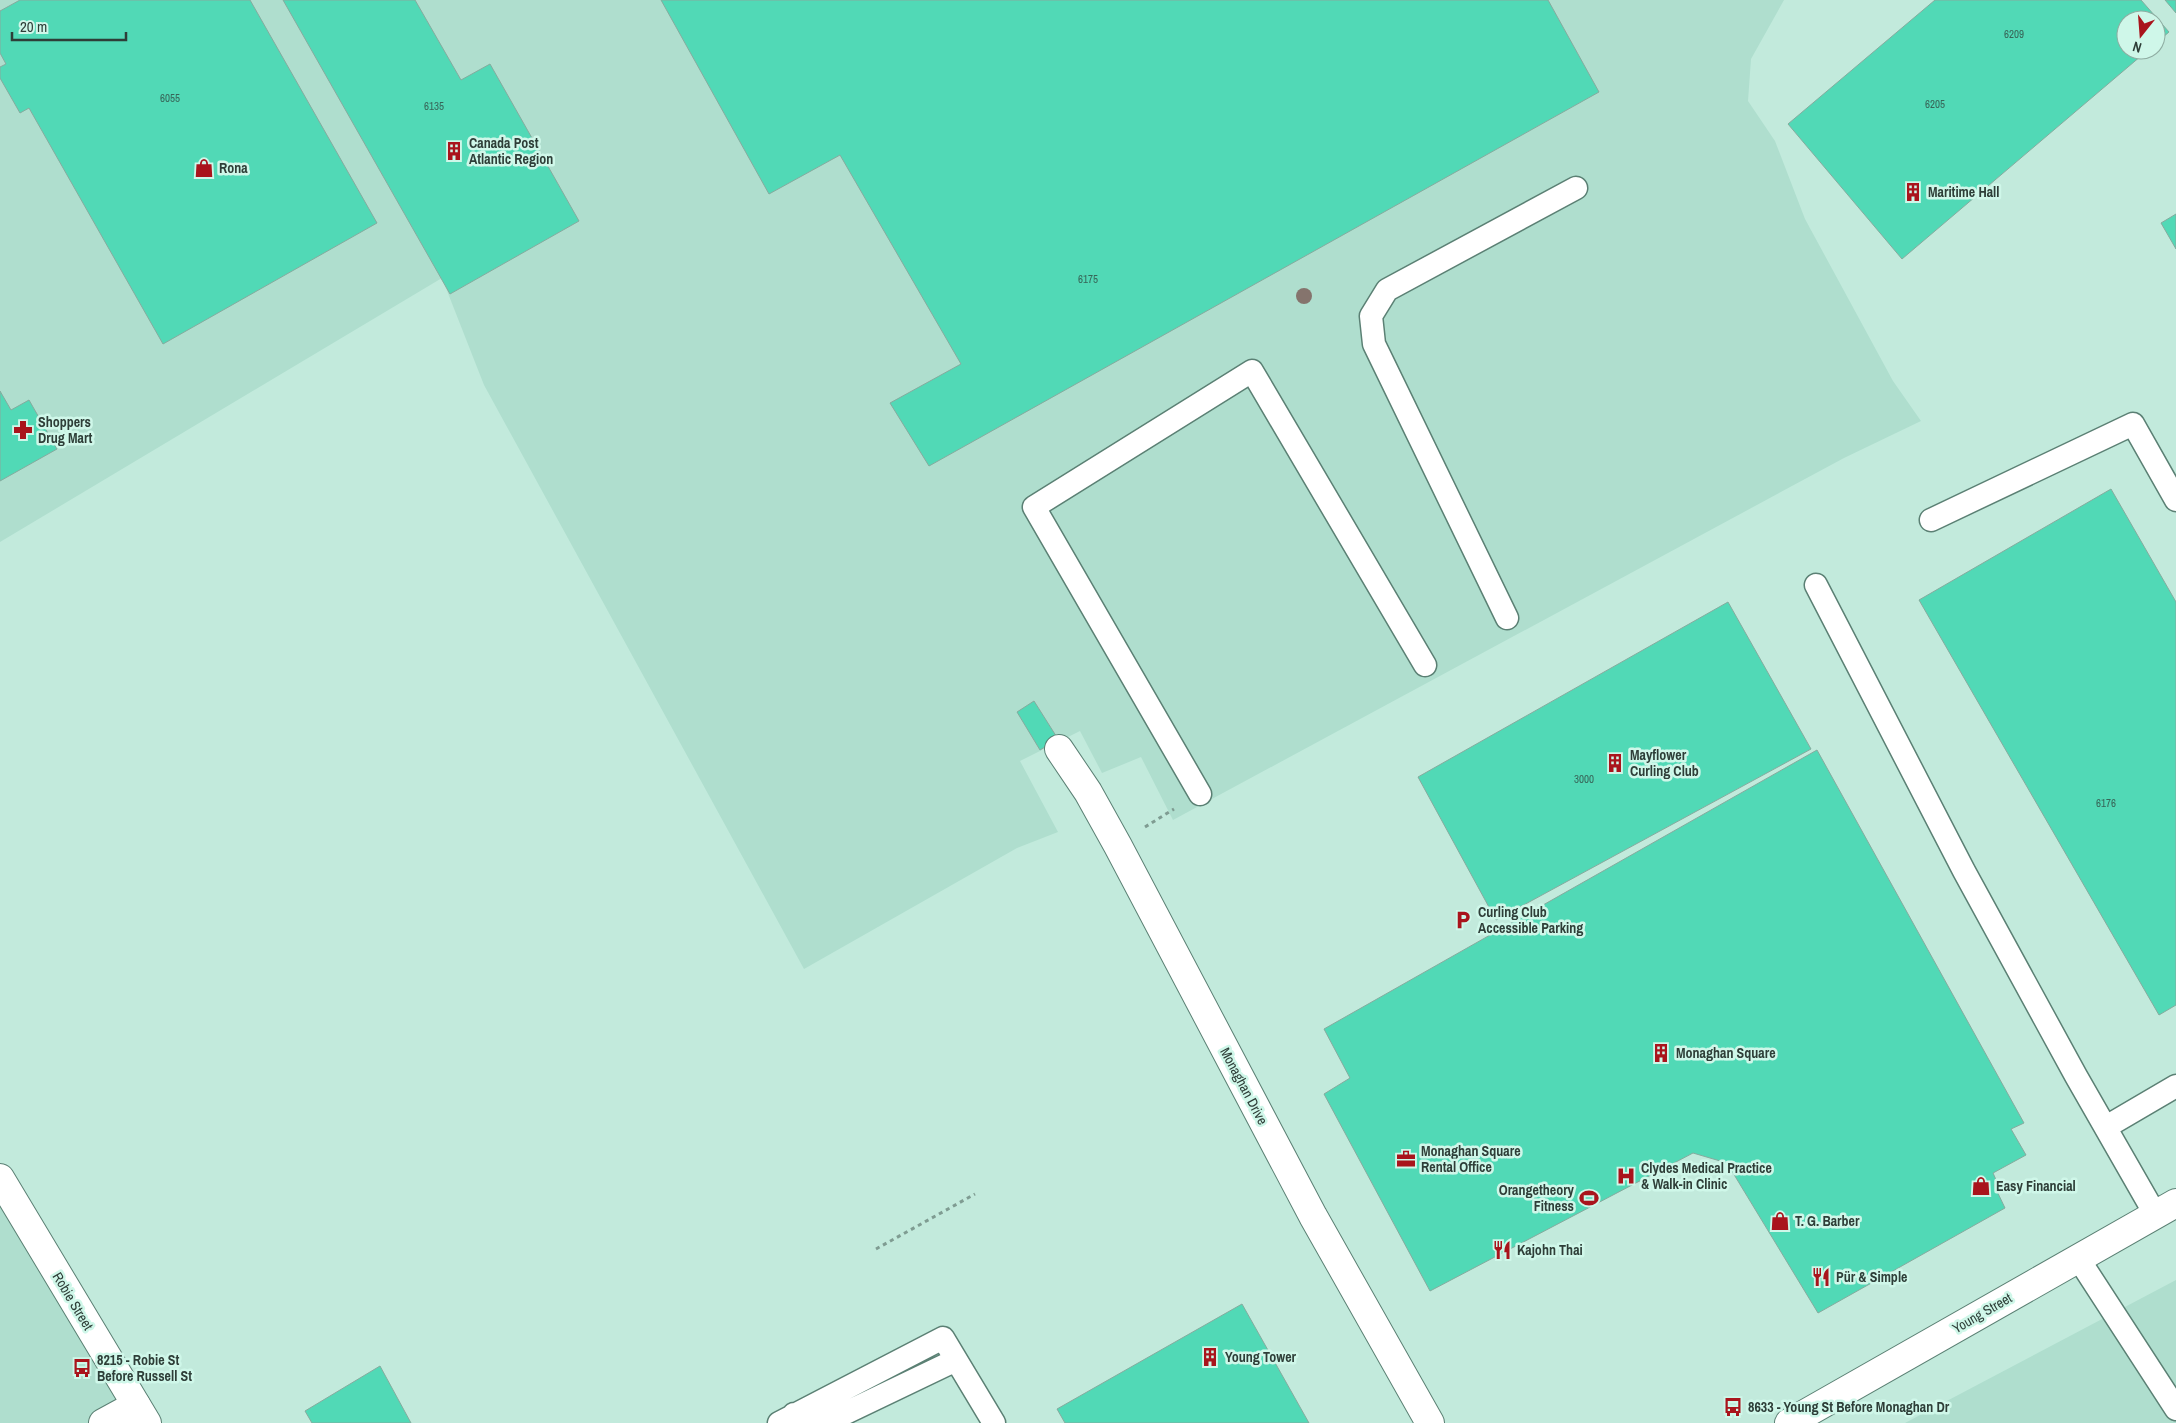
<svg xmlns="http://www.w3.org/2000/svg" width="2176" height="1423" font-family="'Archivo Narrow',sans-serif">
<style>
.built{fill:#afdece}
.building{fill:#51d9b6;stroke:#85ab9e}
.lines{fill:none;stroke-linecap:round;stroke-linejoin:round}
.lane-casing{stroke:#5b8074;stroke-width:25}
.street-casing{stroke:#5b8074;stroke-width:30}
.secondary-casing{stroke:#5b8074;stroke-width:30}
.path{stroke:#7f9c92;stroke-width:3;stroke-dasharray:4 4;stroke-linecap:butt}
.lane{stroke:#fff;stroke-width:22}
.street{stroke:#fff;stroke-width:28}
.secondary{stroke:#fff;stroke-width:28}
.tree{fill:#85746d}
.labels{text-anchor:middle;dominant-baseline:central;stroke-width:5;stroke-linejoin:round;paint-order:stroke}
.number-label{font-size:11px;fill:#376558}
.poi-label{font-size:14px;font-weight:bold;fill:#2e3e38;stroke:#cff7e9;text-anchor:start}
.street-label{font-size:14px;fill:#2e3e38;stroke:#cff7e9}
</style>
<rect width="100%" height="100%" fill="#c2eadc"/>
<path class="built" d="M0,0H1784L1751,59L1748,101L1775,141L1805,219L1893,381L1921,421L1844,458L1173,820L1141,757L1102,773L1080,731L1020,761L1058,832L1017,848L804,969L484,385L442,278L0,542Z
M0,1181L139,1423H0Z
M2176,1280V1423H1905Z"/>
<path class="building" d="M20,0H250L377,223L163,344L29,108L20,113L0,78V67L6,64L0,53V11Z
M283,0H415L461,80L490,64L579,221L450,294Z
M661,0H1548L1599,92L929,466L890,403L961,364L840,155L769,194Z
M1935,0H2141L2169,32L2156,43V20H2126V50H2148L1902,259L1788,124Z
M2165,0H2176V13Z
M2176,214V249L2161,223Z
M0,391L11,410L29,400L57,449L0,481Z
M2111,489L2176,602V1005L2159,1015L1919,600Z
M1728,602L1811,749L1496,920L1418,777Z
M1034,701L1058,739L1040,750L1017,712Z
M1817,750L2024,1123L2011,1129L2026,1155L1993,1173L1997,1182L1994,1185L2005,1208L1818,1313L1727,1163L1693,1153L1430,1291L1324,1094L1350,1078L1324,1029Z
M1242,1304L1309,1423H1065L1057,1409Z
M380,1366L411,1423H312L305,1411Z"/>
<g class="lines">
<g class="lane-casing">
<path id="lane" d="M1931,520L2133,424L2176,500
M1816,585L1964,871L2076,1076L2155,1214
M1507,618L1374,344L1371,316L1387,290L1576,188
M1200,794L1034,507L1252,371L1425,665
M2106,1127L2176,1086
M2078,1258L2176,1409
M794,1414L831,1420L956,1360
M779,1423L943,1338L994,1423"/>
</g>
<g class="street-casing">
<path id="street" d="M1059,749L1088,792L1118,846L1313,1216L1430,1423
M103,1423L136,1405"/>
</g>
<g class="secondary-casing">
<path id="secondary" d="M0,1178L147,1423
M1789,1423L2176,1203"/>
</g>
<path class="path" d="M1145,827L1174,809
M876,1249L975,1194"/>
<use href="#lane" class="lane"/>
<use href="#street" class="street"/>
<use href="#secondary" class="secondary"/>
</g>
<circle class="tree" cx="1304" cy="296" r="8"/>
<defs>
<g id="building-bare" transform="scale(1.5)"><path d="M-4-6H4V6H1V3H-1V6H-4ZM-2.5-4.3h1.7v1.8h-1.7ZM.8-4.3h1.7v1.8H.8ZM-2.5-1h1.7V.8h-1.7ZM.8-1h1.7V.8H.8Z" fill="#a9141c" stroke="#cff7e9" stroke-width="2.5" paint-order="stroke"/></g>
<g id="shop-bare" transform="scale(1.5)"><path d="M-5-2.5h2.3a2.7 3.5 0 0 1 5.4 0H5L5.5 6h-11ZM-1.5-2.5h3a1.5 2.3 0 0 0-3 0Z" fill="#a9141c" stroke="#cff7e9" stroke-width="2.5" paint-order="stroke"/></g>
<g id="pharmacy-bare" transform="scale(1.5)"><path d="M-2-6h4v4h4v4h-4v4h-4v-4h-4v-4h4Z" fill="#a9141c" stroke="#cff7e9" stroke-width="2.5" paint-order="stroke"/></g>
<g id="parking-bare" transform="scale(1.5)"><path d="M-3.5-5.5H1a3.5 3.5 0 0 1 0 7H-1V5.5H-3.5ZM-1-3.4V-.6H.8a1.4 1.4 0 0 0 0-2.8Z" fill="#a9141c" stroke="#cff7e9" stroke-width="2.5" paint-order="stroke"/></g>
<g id="office-bare" transform="scale(1.5)"><path d="M-6-3h4V-5.5h4V-3h4V5H-6ZM-1-4.5V-3h2v-1.5ZM-6 0V1H6V0Z" fill="#a9141c" stroke="#cff7e9" stroke-width="2.5" paint-order="stroke"/></g>
<g id="hospital-bare" transform="scale(1.5)"><path d="M-5-5h3v3.5h4V-5h3V5h-3V1.5h-4V5h-3Z" fill="#a9141c" stroke="#cff7e9" stroke-width="2.5" paint-order="stroke"/></g>
<g id="stadium-bare" transform="scale(1.5)"><path d="M0-5a6.5 5 0 1 0 0 10a6.5 5 0 1 0 0-10ZM-3.5-1.8h7v3.6h-7Z" fill="#a9141c" stroke="#cff7e9" stroke-width="2.5" paint-order="stroke"/></g>
<g id="restaurant-bare" transform="scale(1.5)"><path d="M-5-6h1v4h1v-4h1v4h1v-4h1v5L-1.5 .5V6h-2V.5L-5-1ZM5-6V6H3V1.5H1.5Q1.5-4 5-6Z" fill="#a9141c" stroke="#cff7e9" stroke-width="2.5" paint-order="stroke"/></g>
<g id="bus-bare" transform="scale(1.5)"><path d="M-5-6H5V4H4V6H2V4H-2V6H-4V4H-5ZM-3.5-4V0h7V-4ZM-3.5 1.2v1.5H-2V1.2ZM2 1.2v1.5H3.5V1.2Z" fill="#a9141c" stroke="#cff7e9" stroke-width="2.5" paint-order="stroke"/></g>
</defs>
<g fill-rule="evenodd">
<use href="#building-bare" x="454" y="151"/>
<use href="#shop-bare" x="204" y="168"/>
<use href="#building-bare" x="1913" y="192"/>
<use href="#pharmacy-bare" x="23" y="430"/>
<use href="#building-bare" x="1615" y="763"/>
<use href="#parking-bare" x="1463" y="920"/>
<use href="#building-bare" x="1661" y="1053"/>
<use href="#office-bare" x="1406" y="1159"/>
<use href="#hospital-bare" x="1626" y="1176"/>
<use href="#shop-bare" x="1981" y="1186"/>
<use href="#stadium-bare" x="1589" y="1198"/>
<use href="#shop-bare" x="1780" y="1221"/>
<use href="#restaurant-bare" x="1502" y="1250"/>
<use href="#restaurant-bare" x="1821" y="1277"/>
<use href="#building-bare" x="1210" y="1357"/>
<use href="#bus-bare" x="82" y="1368"/>
<use href="#bus-bare" x="1733" y="1407"/>
</g>
<g class="labels">
<g class="number-label">
<text x="2014" y="34">6209</text>
<text x="170" y="98">6055</text>
<text x="1935" y="104">6205</text>
<text x="434" y="106">6135</text>
<text x="1088" y="279">6175</text>
<text x="1584" y="779">3000</text>
<text x="2106" y="803">6176</text>
</g>
<g class="poi-label">
<text x="469" y="143">Canada Post<tspan x="469" dy="16">Atlantic Region</tspan></text>
<text x="219" y="168">Rona</text>
<text x="1928" y="192">Maritime Hall</text>
<text x="38" y="422">Shoppers<tspan x="38" dy="16">Drug Mart</tspan></text>
<text x="1630" y="755">Mayflower<tspan x="1630" dy="16">Curling Club</tspan></text>
<text x="1478" y="912">Curling Club<tspan x="1478" dy="16">Accessible Parking</tspan></text>
<text x="1676" y="1053">Monaghan Square</text>
<text x="1421" y="1151">Monaghan Square<tspan x="1421" dy="16">Rental Office</tspan></text>
<text x="1641" y="1168">Clydes Medical Practice<tspan x="1641" dy="16">&amp; Walk-in Clinic</tspan></text>
<text x="1996" y="1186">Easy Financial</text>
<text x="1574" y="1190" text-anchor="end">Orangetheory<tspan x="1574" dy="16">Fitness</tspan></text>
<text x="1795" y="1221">T. G. Barber</text>
<text x="1517" y="1250">Kajohn Thai</text>
<text x="1836" y="1277">Pür &amp; Simple</text>
<text x="1225" y="1357">Young Tower</text>
<text x="97" y="1360">8215 - Robie St<tspan x="97" dy="16">Before Russell St</tspan></text>
<text x="1748" y="1407">8633 - Young St Before Monaghan Dr</text>
</g>
<g class="street-label">
<text transform="translate(1244 1086) rotate(62)">Monaghan Drive</text>
<text transform="translate(73 1301) rotate(59)">Robie Street</text>
<text transform="translate(1982 1313) rotate(-30)">Young Street</text>
</g>
</g>
<g transform="translate(2141 35) rotate(197)"><circle r="24" fill="#cff7e9" stroke="#8fada2"/>
<path d="M0-4L9 19L0 12L-9 19Z" fill="#a9141c"/>
<text y="-8" font-size="14" font-weight="bold" text-anchor="middle" fill="#2e3e38">N</text>
</g>
<path d="M12 32v8h114v-8" fill="none" stroke="#2e3e38" stroke-width="2.5"/>
<text x="20" y="32" font-size="15" fill="#2e3e38" stroke="#cff7e9" stroke-width="4" paint-order="stroke">20 m</text>
</svg>
